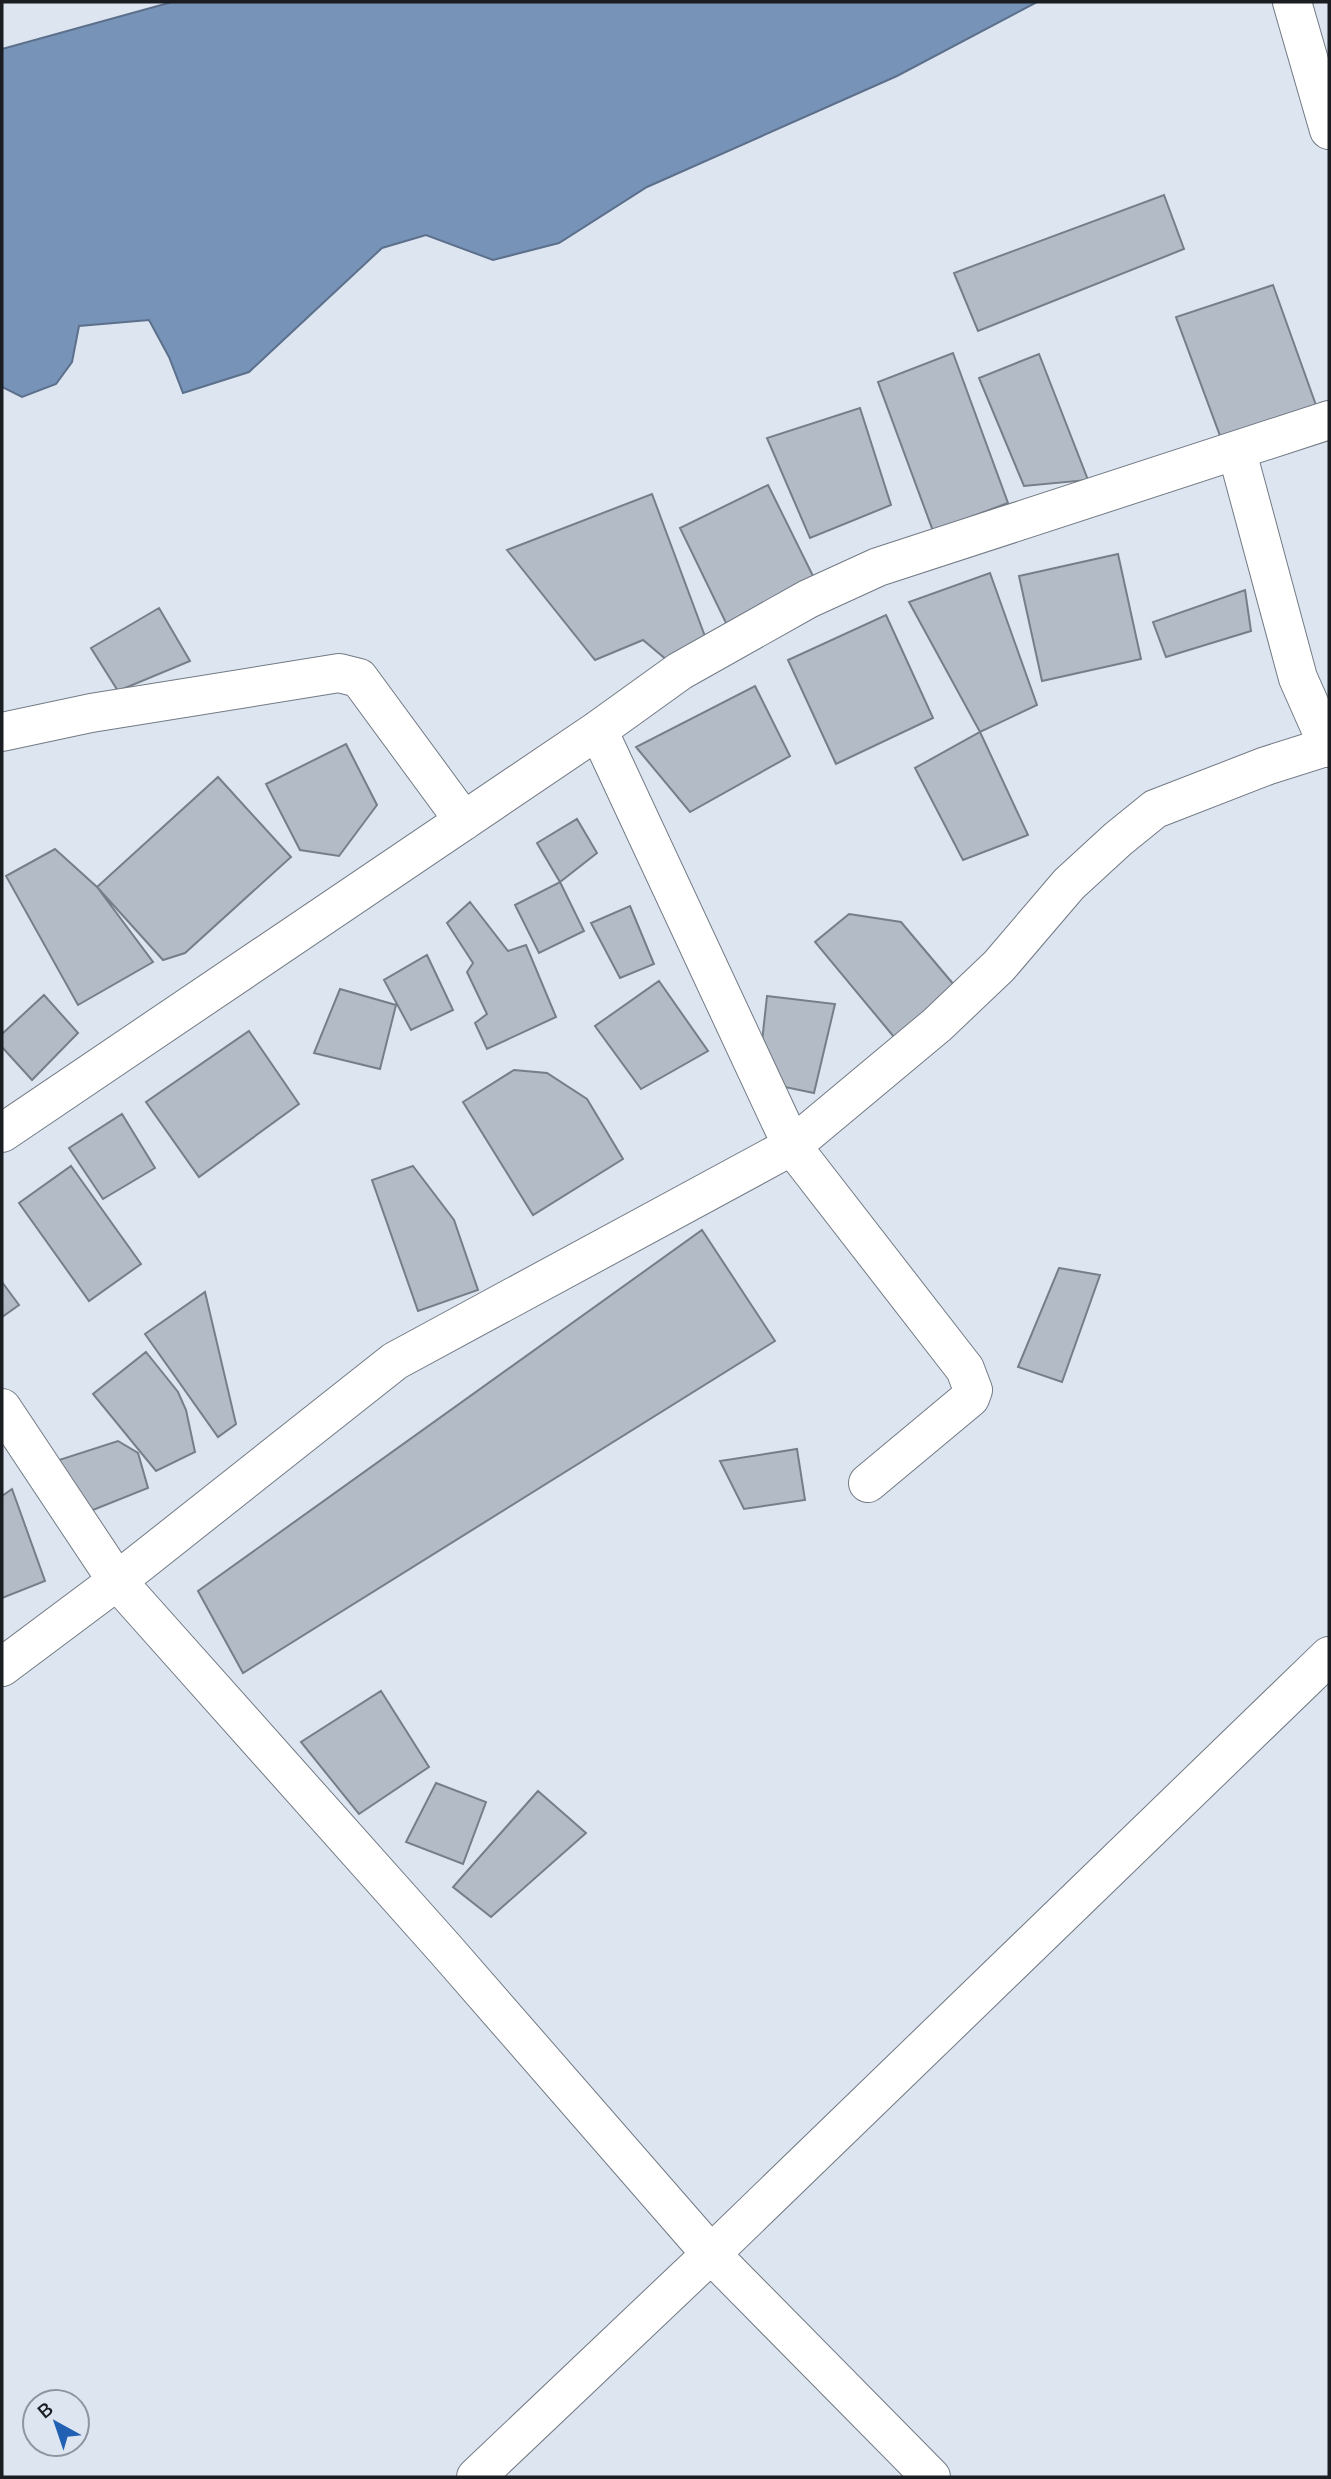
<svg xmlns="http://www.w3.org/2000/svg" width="1331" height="2479" font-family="'Nunito Sans',sans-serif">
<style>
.water{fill:#7893b8;stroke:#5c708b;stroke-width:2}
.building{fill:#b3bbc7;stroke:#767e88;stroke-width:2}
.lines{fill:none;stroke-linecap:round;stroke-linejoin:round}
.minor-casing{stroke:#727a84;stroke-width:40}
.minor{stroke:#fff;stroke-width:38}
</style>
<rect width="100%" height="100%" fill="#dde5f1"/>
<path class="water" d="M172,2H1037L897,76L647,187L559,243L493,260L426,235L382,248L249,372L183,393L169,357L149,320L79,326L72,362L56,384L22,397L2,387V49Z"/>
<path class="building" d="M1164,195L1184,249L978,331L954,273Z
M1273,285L1322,422L1222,441L1176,317Z
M953,353L1008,503L933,531L878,382Z
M1039,354L1088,480L1024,486L979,378Z
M860,408L891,505L810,538L767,438Z
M768,485L816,582L727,625L680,528Z
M652,494L706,639L680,671L643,640L595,660L507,550Z
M1118,554L1141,659L1042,681L1019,576Z
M990,573L1037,705L980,732L909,602Z
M1245,590L1251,631L1166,657L1153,622Z
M159,608L190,661L118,691L91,648Z
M886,615L933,718L836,764L788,660Z
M755,686L790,756L690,812L636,747Z
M980,732L1028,835L963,860L915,768Z
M346,744L377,805L339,856L300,850L266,784Z
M218,777L291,857L185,953L163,960L97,887Z
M577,819L597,853L560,882L537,843Z
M55,849L97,887L153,962L78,1005L6,876Z
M560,882L584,931L539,953L515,905Z
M470,902L508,951L526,945L556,1017L487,1049L475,1023L487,1014L467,972L473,963L447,923Z
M630,906L654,964L620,978L591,923Z
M849,914L901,922L960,992L899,1043L815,942Z
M427,955L453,1010L411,1030L384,980Z
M659,981L708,1051L641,1089L595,1026Z
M340,989L396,1005L380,1069L314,1053Z
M44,995L78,1033L32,1080L2,1047V1034Z
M767,996L835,1004L814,1093L775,1085L761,1051Z
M249,1031L299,1104L199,1177L146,1102Z
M514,1070L547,1073L587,1099L623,1159L533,1215L463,1102Z
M122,1114L155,1168L103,1199L69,1148Z
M71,1166L141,1264L89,1301L19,1203Z
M413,1166L454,1220L478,1290L418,1311L372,1180Z
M702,1230L775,1341L243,1673L198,1591Z
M1059,1268L1100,1275L1062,1382L1018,1367Z
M2,1282L19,1305L2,1317Z
M205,1292L236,1424L218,1437L145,1334Z
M146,1352L178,1392L186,1410L195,1452L156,1471L93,1394Z
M118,1441L138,1453L148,1488L88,1512L59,1460Z
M797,1449L805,1500L744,1509L720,1461Z
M12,1489L45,1581L2,1598V1496Z
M381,1691L429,1767L359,1814L301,1742Z
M436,1783L486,1802L463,1864L406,1842Z
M538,1791L586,1833L491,1917L453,1887Z"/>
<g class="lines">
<g class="minor-casing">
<path id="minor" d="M1292,2L1329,130
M1237,452L1298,678L1329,748
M598,730L792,1146L965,1369L973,1390L970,1398L868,1483
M2,732L91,713L339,673L359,678L464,821
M2,1133L598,730L680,671L808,599L878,567L1329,420
M2,1408L117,1581L446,1950L711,2254L931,2477
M2,1667L117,1581L395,1361L792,1146L937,1025L999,966L1069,884L1118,839L1155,809L1266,766L1329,746
M476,2477L711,2254L1329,1656"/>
</g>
<use href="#minor" class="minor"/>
</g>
<rect width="1331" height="2479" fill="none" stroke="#1a1d21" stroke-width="7"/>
<g transform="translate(56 2423) rotate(320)"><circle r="33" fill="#dde5f1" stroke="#8f959e" stroke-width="2"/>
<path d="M0-5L12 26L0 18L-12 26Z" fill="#2160b2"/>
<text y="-10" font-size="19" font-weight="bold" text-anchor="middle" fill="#1a1d21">B</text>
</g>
</svg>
